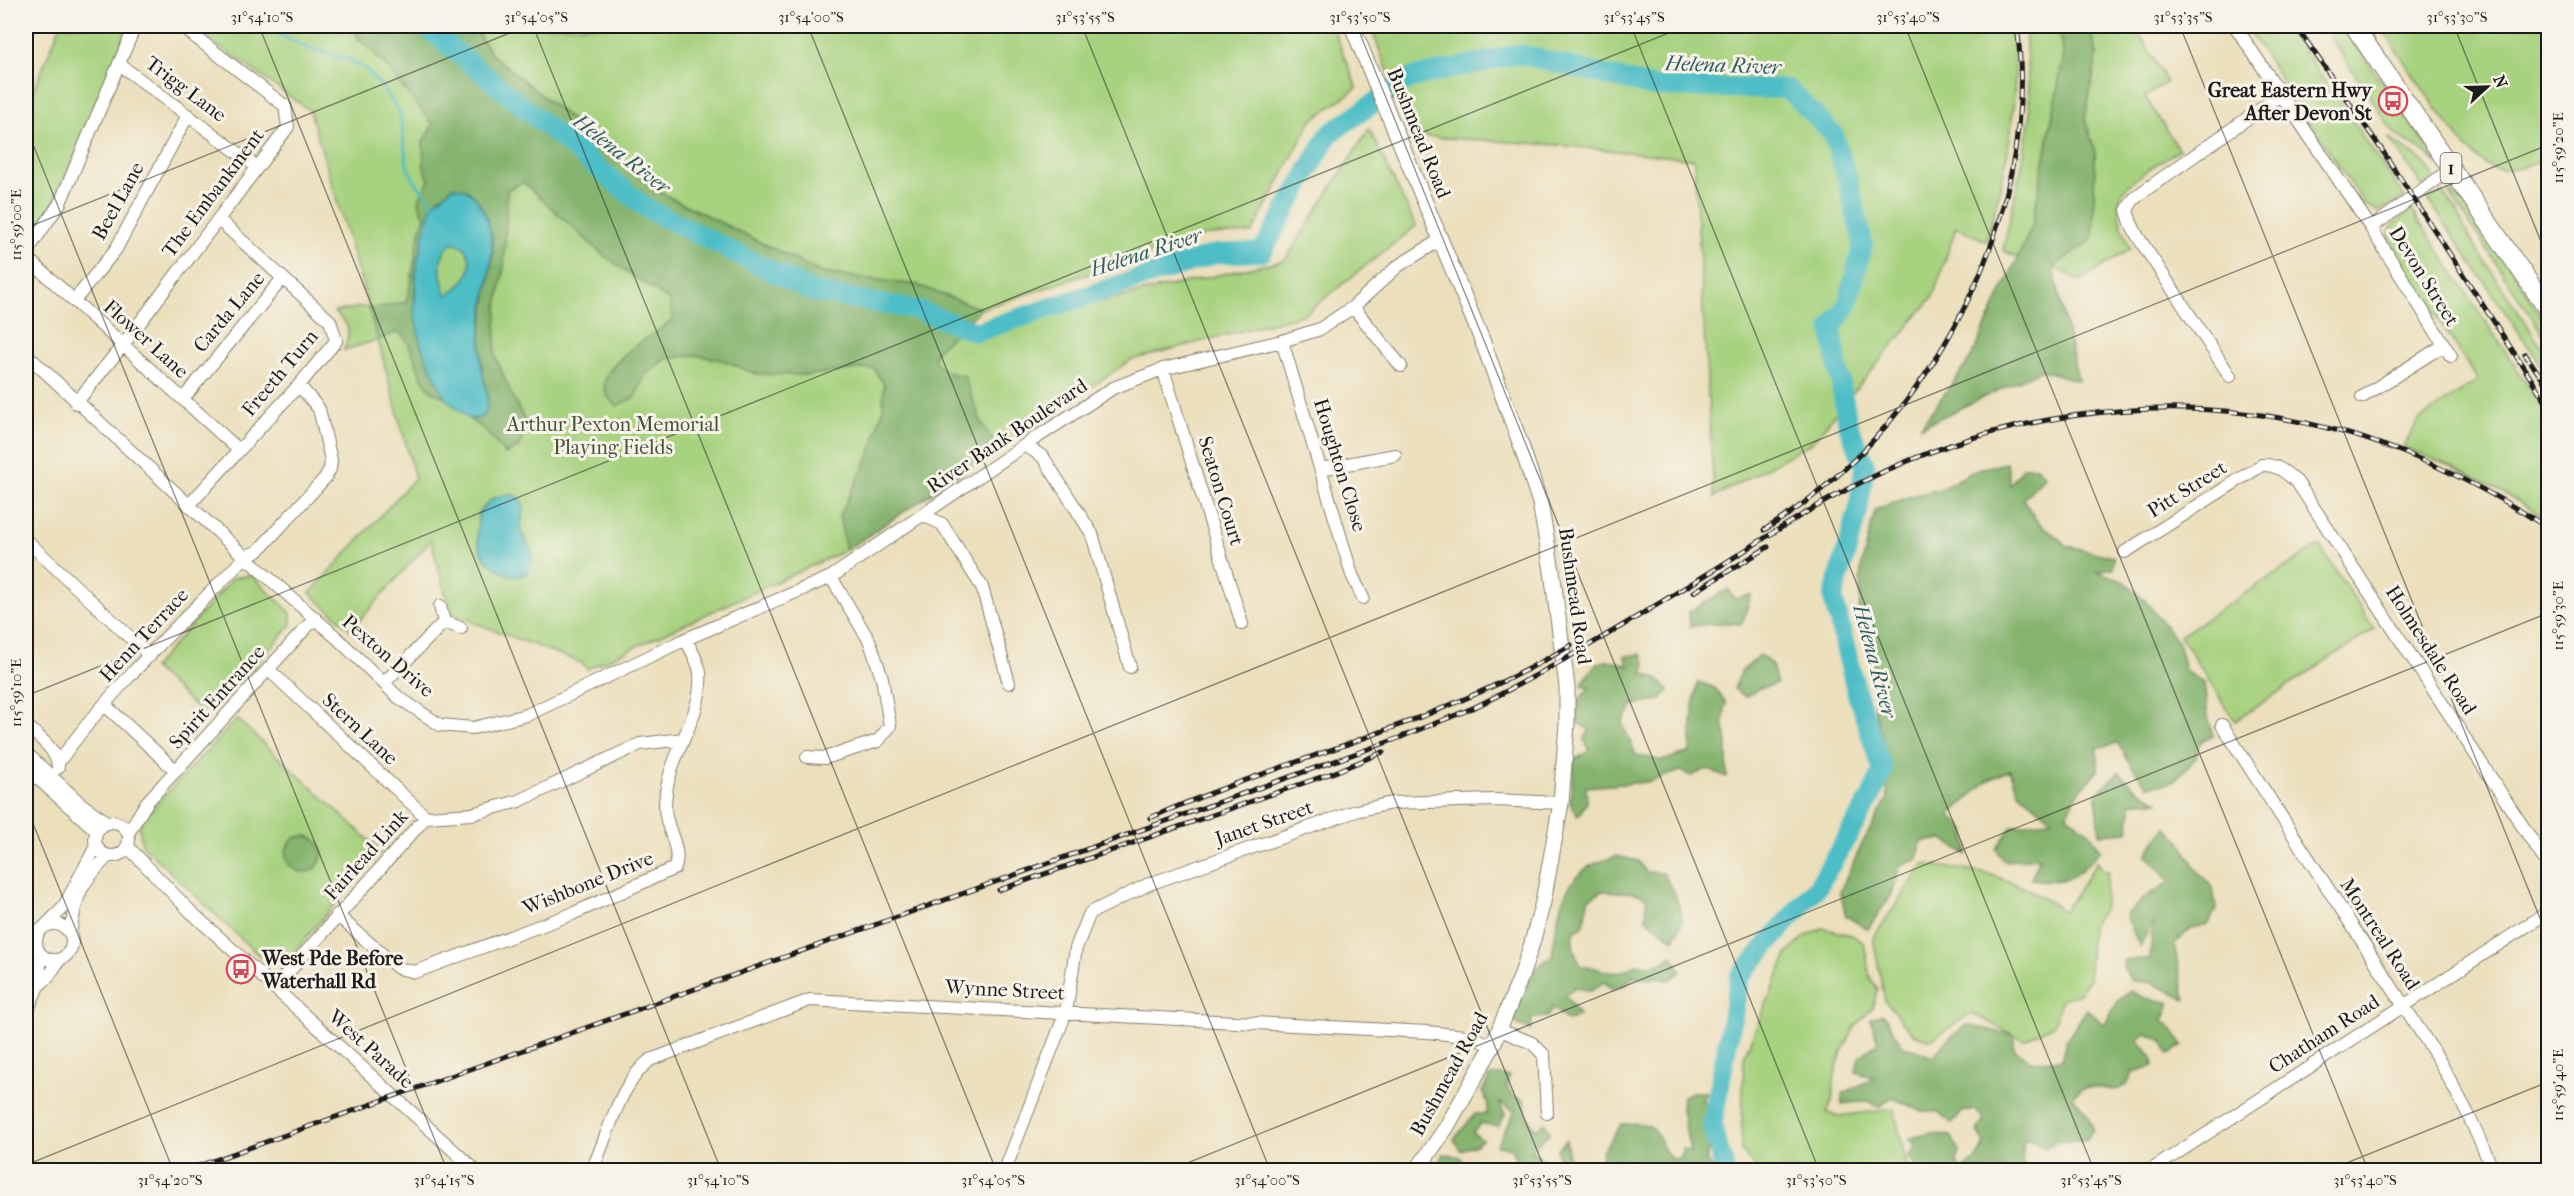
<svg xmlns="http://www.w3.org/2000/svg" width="2574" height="1196" font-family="'IM FELL French Canon',serif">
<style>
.green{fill:#a7d27f;stroke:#62774e;stroke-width:1.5}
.forest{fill:#85b46e;stroke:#506845;stroke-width:1.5}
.water{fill:#4ebdc6;stroke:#356c71;stroke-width:1.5;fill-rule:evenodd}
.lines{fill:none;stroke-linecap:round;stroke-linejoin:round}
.stream{stroke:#4ebdc6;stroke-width:3}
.river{stroke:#4ebdc6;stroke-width:20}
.minor-casing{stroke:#847e6c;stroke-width:14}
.major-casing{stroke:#847e6c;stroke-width:17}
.highway-casing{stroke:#847e6c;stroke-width:20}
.minor{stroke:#fff;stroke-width:12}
.major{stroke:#fff;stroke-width:15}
.highway{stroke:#fff;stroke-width:18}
.rail-casing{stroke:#1c1c1c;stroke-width:5}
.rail{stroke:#f7f3e8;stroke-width:3;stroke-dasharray:9;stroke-linecap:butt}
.ticks{fill:none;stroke:#1c1c1c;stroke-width:1.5;stroke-opacity:0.45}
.labels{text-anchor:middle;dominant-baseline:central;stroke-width:6;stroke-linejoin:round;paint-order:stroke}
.shield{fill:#f7f3e8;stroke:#5e5c59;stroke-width:1.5}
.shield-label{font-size:18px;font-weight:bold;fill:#1c1c1c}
.street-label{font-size:20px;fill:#1c1c1c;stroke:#f7f3e8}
.poi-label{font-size:20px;font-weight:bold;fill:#1c1c1c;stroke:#f7f3e8;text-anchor:end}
.park-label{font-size:20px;fill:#46533a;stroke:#f7f3e8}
.water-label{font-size:21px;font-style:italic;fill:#305c60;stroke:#f7f3e8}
.neatline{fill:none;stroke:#1c1c1c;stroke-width:2}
.ticks-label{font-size:15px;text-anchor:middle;fill:#1c1c1c}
</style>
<rect width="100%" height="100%" fill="#f7f3e8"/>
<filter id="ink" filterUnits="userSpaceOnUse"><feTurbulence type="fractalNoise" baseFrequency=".0167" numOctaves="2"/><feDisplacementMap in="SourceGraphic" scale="12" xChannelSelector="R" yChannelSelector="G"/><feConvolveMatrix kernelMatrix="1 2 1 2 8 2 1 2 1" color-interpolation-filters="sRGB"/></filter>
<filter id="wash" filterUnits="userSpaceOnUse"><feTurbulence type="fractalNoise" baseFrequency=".008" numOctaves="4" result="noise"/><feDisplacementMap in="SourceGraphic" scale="24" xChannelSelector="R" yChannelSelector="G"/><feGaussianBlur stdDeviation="1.35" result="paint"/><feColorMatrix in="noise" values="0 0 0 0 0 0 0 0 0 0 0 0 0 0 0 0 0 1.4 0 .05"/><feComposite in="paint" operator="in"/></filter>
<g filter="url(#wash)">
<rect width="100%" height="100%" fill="#ebdfbc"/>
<path class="green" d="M60,26H129L60,190L50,210L26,244V109Z
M191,26H430L602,195L943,337L1285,260L1369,129L1416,226L1305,314L1131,360L846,550L587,669L582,663L451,614L431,540L351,630L310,593L415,478L378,340L344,350C351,330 351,326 334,312L360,307L369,308L310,111Z
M473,26H1332L1357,88L1311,121L1252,233L1207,235L981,309L917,285L822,273L661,193L491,54Z
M1370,26H2012C2021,99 2007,171 1986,241L1956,227L1933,297L1811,443L1714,497L1694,159L1558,145L1414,136Z
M2025,26H2057L2064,55L2032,227L2018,258L2003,250L2022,165L2030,117Z
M2089,26H2135L2167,82L2145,97L2179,150C2162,161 2122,182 2119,202C2117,217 2125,235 2130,249L2080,281L2053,267L2093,238L2095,152L2085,119L2097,54Z
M2246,26H2287L2405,198L2378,212L2364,204Z
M2323,26H2342L2431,152L2437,165L2424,151L2397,136L2389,126Z
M2380,26H2548V158C2540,164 2505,171 2495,169C2467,164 2399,52 2380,26Z
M2388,137C2403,151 2426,156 2434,178L2422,186Z
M2443,192L2457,211L2468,236L2548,357V375L2428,199Z
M2449,192C2475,201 2531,301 2548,329V342Z
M2412,210L2548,416V521C2503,489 2455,467 2403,447L2419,420L2478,380L2389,242C2387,225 2400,218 2412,210Z
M2319,545L2374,629L2235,721L2180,636Z
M251,575L291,613V625L208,718L153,668L233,578Z
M237,719L381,851L285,962L271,963L257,954L142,845L139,826L147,814Z
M2097,862L2104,871H2108L2103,911L2091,926L2089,979L2080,993L2062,999L2054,1025L2024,1040L1971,1013L1931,1040L1913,1034L1885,1001L1873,938L1924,864L1989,874L2026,888L2064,911Z
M1822,928L1852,935L1864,943L1870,978L1878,989L1872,1008L1855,1027L1841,1054L1835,1074L1832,1101L1827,1113L1839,1116L1894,1109L1908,1170H1757L1741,1151L1744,1056L1788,953L1806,936Z"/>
<path class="forest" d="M354,26H473L491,54L661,193L822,273L917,285L981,309L936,351L934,361L946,372L964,376L982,424L998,449L846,550L839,516L869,457L883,410L884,384L874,369H858L811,375L756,374L722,360L695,355L665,359L645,375L635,397L617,406C574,375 654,336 672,320L670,301L603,255L523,182L507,190L504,266L497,308L495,355L511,393L526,423L519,447L505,454L483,428L469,419L482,418L488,397L482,369L481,335L493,254L492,234L433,204C429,224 421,243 417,263C408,317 422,348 444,397C441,395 434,393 431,390C414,375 417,345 398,332L378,340L369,309L406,302C415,273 414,244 425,216C414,200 421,195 429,180L424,168L423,142L433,125L381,60L358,38Z
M2057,26H2089L2097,54L2085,119L2095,152L2093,239L2053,267L2078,381L2042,370L1920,427L1971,358L2032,227L2064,55Z
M2007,463L2010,485L2023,467H2036L2045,476L2023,499L2036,520L2068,546L2114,557L2113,568L2097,571L2125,582L2144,599L2178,642L2185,671L2204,683L2208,716L2213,736L2199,743L2196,758L2173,782L2148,786L2132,767L2118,743L2097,748L2098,771L2077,794L2067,816L2087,830L2101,850C2075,878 2070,884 2031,879L2040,858L2004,861L1996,849L2012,826L2052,820L2018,791L2010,770L1987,781L1950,815L1966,831L1967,855L1943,839L1921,842L1918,860L1900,865L1892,894L1868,929L1846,916L1840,891L1863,842L1888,798L1882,736L1875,712L1874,665L1859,620L1861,568L1875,510L1911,496L1941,489L1978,469Z
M1728,589L1735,599L1751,595L1742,624L1723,623L1690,626L1689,612Z
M1641,654L1646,665L1643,673L1657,679L1669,690L1660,700L1634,705L1622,723L1636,755L1662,761L1690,752L1694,701L1698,682L1715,688L1726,703L1723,721L1727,741V777L1707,769L1691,776L1681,771L1647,782L1586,787L1587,802L1578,816L1570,803L1574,760L1589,751L1584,739L1590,730L1577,722L1576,704L1589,688L1582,685C1594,661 1604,655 1629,666L1625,656Z
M1760,655L1772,665L1777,684L1760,688L1746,697L1734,689L1741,672Z
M2119,772L2135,788L2158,801L2132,802L2128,832L2100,834L2096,794Z
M2166,827L2179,840L2196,869L2213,888L2216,909L2208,925L2190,929L2174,945L2185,999L2150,982L2131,981L2123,967L2124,960L2150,959L2153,922L2140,947L2126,915L2152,892L2171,882L2146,855Z
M286 854a18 18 0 1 1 36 0a18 18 0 1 1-36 0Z
M1616,856L1638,861L1646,872L1663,873L1676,897L1683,920L1674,940L1646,919L1647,898L1636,893L1602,891L1588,899L1584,925L1574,931L1573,948L1581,966C1606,966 1610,982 1635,964C1649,966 1663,966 1672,955L1681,971L1671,980L1633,977L1624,985L1612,989L1604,982L1591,991L1575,987L1566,995L1579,1015L1568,1021L1552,1007L1548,1017L1532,1018L1531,1029L1518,1025L1512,1018L1532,972L1552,955C1557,923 1558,890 1585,869C1593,863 1607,860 1616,856Z
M2131,991L2144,998L2170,1002L2163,1020L2173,1030L2183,1046L2169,1054L2162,1040L2146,1034L2138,1040L2153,1059L2154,1066L2133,1072C2119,1104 2105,1082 2084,1088C2080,1089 2075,1094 2072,1096L2087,1114L2093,1129L2086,1140L2055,1142L2045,1148L2033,1140H2024L2022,1160L2025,1170H1917L1909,1156L1916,1145L1908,1139L1930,1133L1951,1136L1959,1151L1956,1161L1961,1170L1974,1162L1985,1144L1977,1130L1985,1121L1976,1110L1962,1112L1952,1123L1938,1112L1921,1111L1893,1098L1878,1107L1869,1101L1842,1104V1094L1874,1078L1856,1072L1859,1057L1878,1043L1871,1019L1883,1014L1902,1045L1933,1057L1945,1042L1966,1025L2014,1035V1048L2030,1061L2061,1060L2066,1041L2087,1009L2104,1025L2119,1000Z
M1500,1075L1509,1076L1507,1087L1514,1097L1524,1100L1528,1118L1536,1129L1545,1123L1550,1132L1531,1151L1545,1160L1541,1170H1521L1510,1147L1496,1146L1515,1111L1499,1102L1505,1114L1498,1127L1481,1123L1473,1132L1482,1140L1474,1146L1460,1150L1454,1139L1475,1114H1487L1488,1103L1482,1092L1490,1076Z
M1692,1092H1707L1702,1101L1709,1103L1705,1132L1709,1147L1706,1160L1715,1170H1583L1586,1167H1596L1601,1160L1602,1151L1622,1124C1664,1120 1650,1134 1671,1159L1681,1158L1682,1149L1690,1152L1682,1109L1683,1096Z
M1566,1140L1571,1170H1560L1557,1149Z
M1444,1154L1460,1157L1468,1170H1433Z"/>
<path class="water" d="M453,187C465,187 473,193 479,203C507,246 481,291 481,338C481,348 480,360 482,370C485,387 493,403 482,418L469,419L444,397L421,346L414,312L417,264L425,229L433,204ZM452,243C470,243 475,266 465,279C460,286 453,291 447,296C440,278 435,255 452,243Z
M509,494L520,498L524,508L520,530L533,554C532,558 532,564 530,568C519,587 490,567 483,555C475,542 477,526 479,512L492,499Z"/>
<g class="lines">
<path class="stream" d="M266,26L276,33L307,48L348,59L365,69L382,87L400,113L407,166L415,182L433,204"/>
<path class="river" d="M425,26L646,208L813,292L918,310L976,332L1215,254L1262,252L1329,134L1410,78L1519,54L1654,87L1788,89L1833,134L1847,178L1863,243L1847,306L1831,328L1848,425L1865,465L1858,511L1833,598L1857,694L1883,771L1871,797L1818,886L1740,976L1712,1126L1725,1170"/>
</g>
</g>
<g filter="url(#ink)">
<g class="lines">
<g class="minor-casing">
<path id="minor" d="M2235,26L2371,228L2451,356
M119,64L257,167
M2371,228L2452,168
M26,253L60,203L135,26
M26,257L239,450
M74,301L116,249L188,115
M1353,307L1401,366
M1282,341L1352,575L1363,598
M26,354L245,557L337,638L398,697L440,725L473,728L527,715L686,639L831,577
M1163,369L1242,624
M2230,376L2138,237L2131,223L2127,210L2133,200L2141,193L2282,94
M2362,397L2444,345
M183,399L283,278
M76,403L123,345L288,127L285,106L181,26
M1025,445L1043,457L1092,534L1130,667
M1321,469L1395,455
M189,505L299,385L336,341L330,321L218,219
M923,515L942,524L982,587L1009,683
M26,540L150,656
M2125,552L2262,465C2277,464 2285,472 2297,482L2548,865
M440,606L444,622
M444,622L461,628
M268,669L426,817
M384,683L444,622
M105,705L176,771
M26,725C38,737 58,750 58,768
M2222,725L2439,1060L2467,1112L2493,1170
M26,753L81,804L108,823
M807,757L825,758L878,741L890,726L882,678L870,642L831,577L1025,445L1113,388L1163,369L1282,341L1320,329L1353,307L1398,266L1440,240
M58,763C111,688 182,623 245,557L258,551L325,478L330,469L331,460L319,409L299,385
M26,768L97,831
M95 839a17 17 0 1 1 34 0a17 17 0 1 1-34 0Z
M128,833L147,802L315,618
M127,846L191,912L475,1170
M337,915L398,968L415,972L572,914L675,868C682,845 664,828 665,806C665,757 704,718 700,673C699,662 690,649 686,639
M36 942a18 18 0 1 1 36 0a18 18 0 1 1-36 0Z
M47,924L63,908L96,846
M26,928L37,934
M70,933C78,891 79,886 108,856
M38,986L48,977L60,959
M274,988L426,817L472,814L519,801L640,744L683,739
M26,1014L38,986L41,955
M1500,1030L1532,1043L1544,1055L1547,1113
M592,1170C609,1134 618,1085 650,1060L810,1000L1427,1032L1474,1037L1492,1047
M1005,1170L1066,1012L1076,948L1090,913L1149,884L1356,811L1392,803L1495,800L1561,803
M2151,1170L2548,912"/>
</g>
<g class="major-casing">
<path id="major" d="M1352,26L1482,340L1521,445L1540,503L1552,571L1567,687V723L1561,803L1543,902L1532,943L1521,977L1492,1047L1446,1128L1417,1170"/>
</g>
<g class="highway-casing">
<path id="highway" d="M2354,26L2548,310"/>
</g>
<use href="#minor" class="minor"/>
<use href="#major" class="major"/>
<use href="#highway" class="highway"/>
<g class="rail-casing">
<path id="rail" d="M2296,26L2384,153L2548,405
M2525,354L2548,387
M1764,530C1929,431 2042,218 2017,26
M1694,592L1768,547
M1150,818C1289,757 1440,724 1571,645
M999,890L1335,772L1383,752
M187,1170L1399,738C1424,727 1450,718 1475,707C1554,668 1629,622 1704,576C1758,543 1810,507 1866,480C2026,401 2218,385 2386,446C2443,466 2498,496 2548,528"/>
</g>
<use href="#rail" class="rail"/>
</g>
</g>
<path class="ticks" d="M259,26L721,1170M533,26L996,1170M808,26L1270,1170M1082,26L1545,1170M1357,26L1819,1170M1631,26L2094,1170M1905,26L2368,1170M2180,26L2548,938M2454,26L2548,259M26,127L447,1170M26,228L527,26M26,696L1686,26M26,806L173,1170M26,1165L2548,145M1170,1170L2548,613M2329,1170L2548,1082"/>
<defs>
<g id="bus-ring" transform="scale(1.5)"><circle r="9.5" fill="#f7f3e8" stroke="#d1495b" stroke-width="1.5"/><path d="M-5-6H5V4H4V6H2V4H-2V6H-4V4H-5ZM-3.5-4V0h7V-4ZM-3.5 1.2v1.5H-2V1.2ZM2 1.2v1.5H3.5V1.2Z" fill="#d1495b"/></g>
</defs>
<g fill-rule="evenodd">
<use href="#bus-ring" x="2393" y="101"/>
<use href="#bus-ring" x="241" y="969"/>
</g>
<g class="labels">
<rect class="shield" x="2440.5" y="153" width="21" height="30" rx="4.5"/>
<g class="shield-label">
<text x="2451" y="168">1</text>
</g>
<g class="street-label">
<text transform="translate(186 89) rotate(37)">Trigg Lane</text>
<text transform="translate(1419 133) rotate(68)">Bushmead Road</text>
<text transform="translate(213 193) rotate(-53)">The Embankment</text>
<text transform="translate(118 201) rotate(-61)">Beel Lane</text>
<text transform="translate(2424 276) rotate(58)">Devon Street</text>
<text transform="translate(229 312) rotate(-50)">Carda Lane</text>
<text transform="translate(146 339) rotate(42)">Flower Lane</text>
<text transform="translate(280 373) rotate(-50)">Freeth Turn</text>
<text transform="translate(1007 436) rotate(-34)">River Bank Boulevard</text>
<text transform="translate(1340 465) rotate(73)">Houghton Close</text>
<text transform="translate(2187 489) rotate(-32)">Pitt Street</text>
<text transform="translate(1221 491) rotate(73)">Seaton Court</text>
<text transform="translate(1575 596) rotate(82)">Bushmead Road</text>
<text transform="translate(144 635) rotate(-47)">Henn Terrace</text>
<text transform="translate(2431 650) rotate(57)">Holmesdale Road</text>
<text transform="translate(388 656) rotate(41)">Pexton Drive</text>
<text transform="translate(217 697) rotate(-48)">Spirit Entrance</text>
<text transform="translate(360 729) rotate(43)">Stern Lane</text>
<text transform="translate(1264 823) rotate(-19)">Janet Street</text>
<text transform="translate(366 855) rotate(-48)">Fairlead Link</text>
<text transform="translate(588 883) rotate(-22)">Wishbone Drive</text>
<text transform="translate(2380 934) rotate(57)">Montreal Road</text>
<text transform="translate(1005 990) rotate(3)">Wynne Street</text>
<text transform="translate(2324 1034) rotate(-33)">Chatham Road</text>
<text transform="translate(371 1049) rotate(42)">West Parade</text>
<text transform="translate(1449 1074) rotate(-61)">Bushmead Road</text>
</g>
<g class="poi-label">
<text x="2372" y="90">Great Eastern Hwy<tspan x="2372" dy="23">After Devon St</tspan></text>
<text x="262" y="958" text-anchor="start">West Pde Before<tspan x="262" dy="23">Waterhall Rd</tspan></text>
</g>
<g class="park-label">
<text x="613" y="424">Arthur Pexton Memorial<tspan x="613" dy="23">Playing Fields</tspan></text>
</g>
<g class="water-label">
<text transform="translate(1723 65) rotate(2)">Helena River</text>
<text transform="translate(622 154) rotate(38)">Helena River</text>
<text transform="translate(1146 252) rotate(-18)">Helena River</text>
<text transform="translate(1875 661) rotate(75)">Helena River</text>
</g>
</g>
<rect width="2574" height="1196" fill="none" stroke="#f7f3e8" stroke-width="66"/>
<g transform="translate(2487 87) rotate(68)" stroke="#f7f3e8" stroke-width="4.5" paint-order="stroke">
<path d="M0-4.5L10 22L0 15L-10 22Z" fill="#1c1c1c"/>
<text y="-9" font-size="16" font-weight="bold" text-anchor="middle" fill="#1c1c1c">N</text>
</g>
<rect x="33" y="33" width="2508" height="1130" class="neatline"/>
<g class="ticks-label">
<text x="262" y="22">31°54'10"S</text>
<text x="536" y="22">31°54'05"S</text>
<text x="811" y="22">31°54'00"S</text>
<text x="1085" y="22">31°53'55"S</text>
<text x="1360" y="22">31°53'50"S</text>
<text x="1634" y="22">31°53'45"S</text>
<text x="1908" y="22">31°53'40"S</text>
<text x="2183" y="22">31°53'35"S</text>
<text x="2457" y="22">31°53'30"S</text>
<text transform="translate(2558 148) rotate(-90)" y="5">115°59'20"E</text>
<text transform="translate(16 225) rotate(-90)" y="5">115°59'00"E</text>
<text transform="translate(2558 616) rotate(-90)" y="5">115°59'30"E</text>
<text transform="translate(16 693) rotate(-90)" y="5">115°59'10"E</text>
<text transform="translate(2558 1085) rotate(-90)" y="5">115°59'40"E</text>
<text x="170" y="1185">31°54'20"S</text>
<text x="444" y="1185">31°54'15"S</text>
<text x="718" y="1185">31°54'10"S</text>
<text x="993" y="1185">31°54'05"S</text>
<text x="1267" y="1185">31°54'00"S</text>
<text x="1542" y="1185">31°53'55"S</text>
<text x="1816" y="1185">31°53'50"S</text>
<text x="2091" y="1185">31°53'45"S</text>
<text x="2365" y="1185">31°53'40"S</text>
</g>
</svg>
